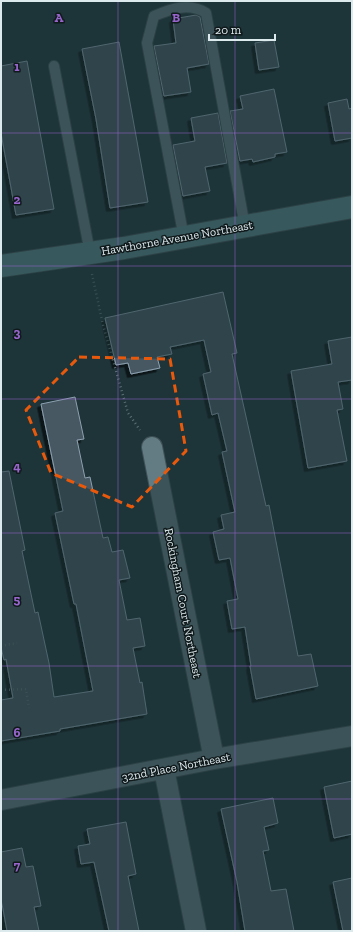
<svg xmlns="http://www.w3.org/2000/svg" width="353" height="932" font-family="'Zilla Slab',serif">
<style>
.building{fill:#465864;stroke:#8ea1af;filter:url(#shadow)}
.lines{fill:none;stroke-linecap:round;stroke-linejoin:round}
.service-casing{stroke:#3e5156;stroke-width:12}
.minor-casing{stroke:#3e5156;stroke-width:22}
.secondary-casing{stroke:#3e5156;stroke-width:24}
.path{stroke:#5d7075;stroke-width:2.5;stroke-dasharray:1 3;stroke-linecap:butt}
.service{stroke:#637b82;stroke-width:10}
.minor{stroke:#637b82;stroke-width:20}
.secondary{stroke:#578589;stroke-width:22}
.marked{fill:none;stroke:#e8590c;stroke-width:3;stroke-dasharray:8 5;stroke-linejoin:round}
.grid{fill:none;stroke:#9865cd;stroke-width:1;stroke-opacity:0.55}
.labels{text-anchor:middle;dominant-baseline:central;stroke-width:3;stroke-linejoin:round;paint-order:stroke}
.street-label{font-size:12px;fill:#dce9ed;stroke:#101a1c}
.grid-label{font-size:13px;text-anchor:middle;font-weight:bold;fill:#9865cd;stroke:#101a1c;stroke-width:3;stroke-linejoin:round;paint-order:stroke}
</style>
<defs>
<filter id="shadow"><feDropShadow dx="-3.5" dy="3.5" stdDeviation="0" flood-color="#0009"/></filter>
</defs>
<rect width="100%" height="100%" fill="#1e3439"/>
<path class="building" d="M196,15L200,17L209,64L187,68L191,92L164,96L154,46L176,43L173,19Z
M274,40L279,67L259,70L255,43Z
M119,42L148,202L110,208L96,119L82,49Z
M27,61L54,209L16,215L1,133V66Z
M274,89L287,152L275,154V157L253,162L252,159L240,161L230,111L243,109L240,96Z
M347,99L349,109L352,108V138L335,141L328,103Z
M218,113L227,163L205,167L210,191L183,196L173,145L195,141L191,118Z
M223,292L237,353L232,354L266,506L269,505L298,656L311,654L318,686L256,699L250,666H251L245,627L232,629L227,601L238,599L230,558L219,560L213,532L224,529L221,515L235,512L222,452L227,451L218,413L212,415L203,374L211,372L204,340L170,347L172,354L157,357L160,368L131,374L128,363L116,365L105,318Z
M352,337V380L338,382L343,409L337,410L347,461L308,468L291,371L332,364L328,341Z
M75,397L84,439L77,440L85,478L90,477L103,538L108,537L112,552L123,550L130,578L119,580L127,620L140,618L145,646L133,648L140,683L142,682L147,714L60,729V731L1,741V700L13,698L6,659L4,660L1,647V472L9,471L25,550L22,551L35,613L38,612L49,663L54,697L93,691L76,604H74L55,513L63,511L41,404Z
M352,781V834L334,838L324,787Z
M273,798L278,823L264,827L269,850L263,851L271,891L286,889L294,931H245L237,882L221,809Z
M126,822L136,874L128,876L139,931H109L94,862L81,864L78,846L90,844L87,829Z
M22,848L26,867L33,866L41,906L34,907L39,931H7L3,909L1,900V852Z
M352,878V931H343L333,882Z"/>
<g class="lines">
<g class="service-casing">
<path id="service" d="M54,66L90,253
M184,238L147,43L154,16C171,9 189,2 206,13L245,227"/>
</g>
<g class="minor-casing">
<path id="minor" d="M152,447L214,759
M164,769L196,931
M1,800L214,759L352,736"/>
</g>
<g class="secondary-casing">
<path id="secondary" d="M1,266L124,248L352,207"/>
</g>
<path class="path" d="M92,274L103,325L128,413L140,430
M1,595H2
M1,646L17,643
M1,690L26,689L29,708"/>
<use href="#service" class="service"/>
<use href="#minor" class="minor"/>
<use href="#secondary" class="secondary"/>
</g>
<path d="M0 0H353V932H0ZM79,357L170,359L186,451L132,507L51,473L26,410Z" fill="#1e3439" fill-opacity=".55" fill-rule="evenodd"/>
<path class="marked" d="M79,357L170,359L186,451L132,507L51,473L26,410Z"/>
<path class="grid" d="M118,1V931M235,1V931M1,133H352M1,266H352M1,399H352M1,533H352M1,666H352M1,799H352"/>
<g class="labels">
<g class="street-label">
<text transform="translate(177 238) rotate(-10)">Hawthorne Avenue Northeast</text>
<text transform="translate(183 603) rotate(79)">Rockingham Court Northeast</text>
<text transform="translate(176 767) rotate(-11)">32nd Place Northeast</text>
</g>
</g>
<g class="grid-label">
<text x="59" y="22">A</text>
<text x="176" y="22">B</text>
<text x="17" y="71">1</text>
<text x="17" y="204">2</text>
<text x="17" y="337">3</text>
<text x="17" y="471">4</text>
<text x="17" y="604">5</text>
<text x="17" y="737">6</text>
<text x="17" y="870">7</text>
</g>
<rect width="353" height="932" fill="none" stroke="#dce9ed" stroke-width="4"/>
<path d="M209 34v6h66v-6" fill="none" stroke="#dce9ed" stroke-width="2"/>
<text x="215" y="34" font-size="12" fill="#dce9ed" stroke="#101a1c" stroke-width="3" paint-order="stroke">20 m</text>
</svg>
